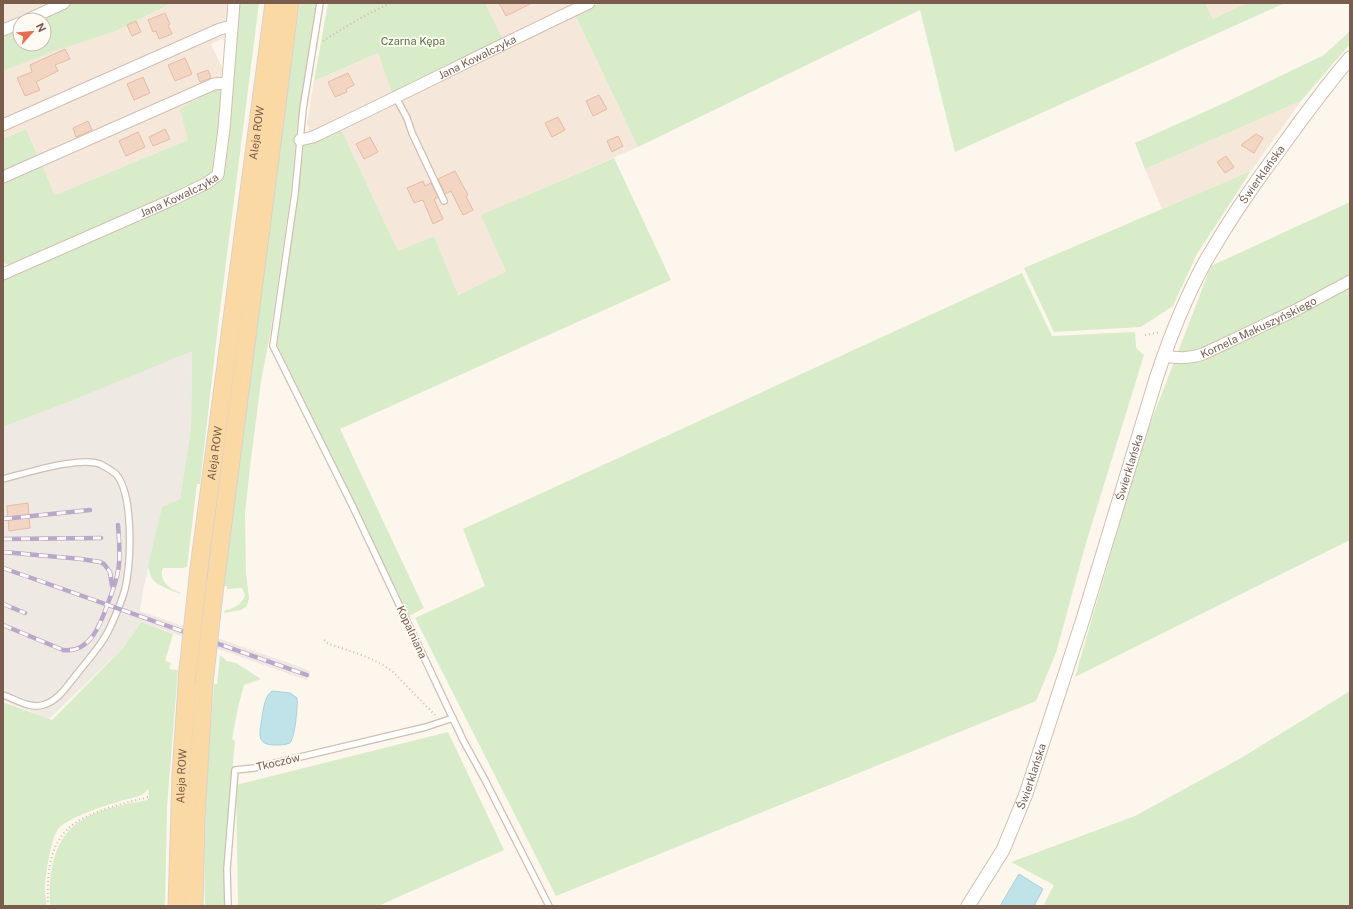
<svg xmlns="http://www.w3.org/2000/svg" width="1353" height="909" font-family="'Public Sans',sans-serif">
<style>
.residential{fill:#f5e8da}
.industrial{fill:#efe9e4}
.green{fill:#d8ecc9}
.water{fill:#bfe3e8;stroke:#a5d3da}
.building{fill:#f3d5c3;stroke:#e6bba3}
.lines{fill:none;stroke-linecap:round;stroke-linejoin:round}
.service-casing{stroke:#d1beb0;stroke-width:8}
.minor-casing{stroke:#d1beb0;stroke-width:13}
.tertiary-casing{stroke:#d1beb0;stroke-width:15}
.primary-casing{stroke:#dad1cd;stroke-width:19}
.path{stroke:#d9b8a5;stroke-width:2;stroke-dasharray:1 3;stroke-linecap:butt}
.service{stroke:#fff;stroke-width:5.5}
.minor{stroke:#fff;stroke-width:11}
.tertiary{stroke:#fff;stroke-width:13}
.primary{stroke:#fbd9a5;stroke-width:17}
.rail-casing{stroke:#b9a8c9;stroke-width:4.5}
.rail{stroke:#fffaf3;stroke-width:3;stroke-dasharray:9;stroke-linecap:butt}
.primary-bridge-casing{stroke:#dad1cd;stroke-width:19;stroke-linecap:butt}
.primary-bridge{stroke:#fbd9a5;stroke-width:17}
.labels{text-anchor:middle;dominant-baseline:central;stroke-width:3.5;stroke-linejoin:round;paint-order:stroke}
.park-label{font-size:11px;fill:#537a41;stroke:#fffaf3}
.street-label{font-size:11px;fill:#7a5c4d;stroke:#fffaf3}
</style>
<rect width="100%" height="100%" fill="#fdf6ec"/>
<path class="residential" d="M3,3H74L37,20H20V28L3,36Z
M172,3H238L246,27L211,44L232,89L188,140L55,195L26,129L3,139V71L61,49L116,31Z
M485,3H579L571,7L638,147L482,215L506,273L457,295L434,236L398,251L341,129L313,142L307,123L314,81L378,53L392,92L503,39Z
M1205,3H1247L1213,19Z
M1301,101L1251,171L1162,209L1145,169Z"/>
<path class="industrial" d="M192,350L191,428L180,499L162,508L143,591L140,611L306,669L310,672L307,680L141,622L123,648L49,719L3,700V427L76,399Z"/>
<path class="green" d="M74,3H172L116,31L61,49L3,71V36L20,28V44H44V20H37Z
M237,3H259L218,326L200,484H197L187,567L182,568H163C158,580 170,590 181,593V594C174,592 159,586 154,581C151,578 149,571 148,566L162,507L180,499L191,428L192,351L76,399L3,427V279L25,269L3,263V139L26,129L55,195L188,140L180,109L227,83L214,183L222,179Z
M300,3H316L297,127L290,199L278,282L270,335L261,381L250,467L245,513L246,573L249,598L247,606L241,610L224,613L225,610C234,609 242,604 245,595L242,588L227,589V586H224L286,100Z
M328,3H485L503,39L392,93L378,53L314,81Z
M600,3H1205L1213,19L1247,3H1285L955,152L920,10L638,147L575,15Z
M1350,31V44L1301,101L1145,169L1135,143L1222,104L1324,55Z
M341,129L398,251L434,236L458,295L506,272L481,215L614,158L671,280L340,429L424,608L409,616L277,345L304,145Z
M1251,171L1197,254L1173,306L1141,327L1054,332L1024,268Z
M1350,202V540L1075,677L1144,440L1211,266Z
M1022,273L1052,336L1135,332L1136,348L1144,355L1086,543L1056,653L1036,701L556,896L415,618L485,586L463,529Z
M215,502H218L207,595L203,594Z
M141,622L173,634L165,661L171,663L169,669L178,670L167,807L165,906H50C48,873 53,835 85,818C104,808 126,804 147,800L149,797L148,789C143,797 132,798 124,800C107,805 71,816 59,828C51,836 46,873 45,885C44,891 46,899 47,906H3V702L52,720L123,648Z
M220,655L227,661L236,663L261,679L244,685L238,707L232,739L235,741L225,854V906H205C203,832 208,758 214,684H217Z
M1350,691V906H1043L1054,885L1011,862L1135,816L1241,758Z
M448,732L504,850L378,906H238L236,785Z"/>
<path class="water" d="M272,691L290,693L297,698C298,706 295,737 290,743C285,745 280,745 275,745C255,745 260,732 262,717C264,708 264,697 272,691Z
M1019,874L1043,889L1034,906H1000Z"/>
<path class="building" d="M499,3H532L506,16Z
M165,13L170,24L168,25L172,34L159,39L156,31L153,32L148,20Z
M136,21L141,32L132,36L127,25Z
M65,49L70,59L55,65L58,71L36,82L40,90L25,96L17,78L32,72L30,65Z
M185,58L192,74L175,81L168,65Z
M208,70L211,78L200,82L197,74Z
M348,73L354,85L346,89L347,92L335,97L328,82Z
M143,77L150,93L134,100L127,84Z
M599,95L607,109L593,116L586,101Z
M558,117L565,130L552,137L545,123Z
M88,121L92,130L76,137L73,128Z
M165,129L170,139L153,146L149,137Z
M138,132L145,147L126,156L119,141Z
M1256,134L1263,138L1254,153L1241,145Z
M618,136L623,146L612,152L607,141Z
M370,137L378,152L364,159L356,144Z
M1226,156L1234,167L1225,173L1217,162Z
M455,171L468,195L466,196L473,210L463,215L451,191L445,194L438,179Z
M423,181L425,186L431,183L438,197L434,199L443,219L433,224L423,200L414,203L407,188Z
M28,503L30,528L9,531L7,506Z"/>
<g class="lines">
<g class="service-casing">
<path id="service" d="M320,3L303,109L295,193L273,346L353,507L463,740L485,780L549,906
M396,98L407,118L412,133L444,201
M3,479C27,473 79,456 100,464C106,467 111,470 116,474C134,495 131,563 125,589C122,601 117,612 112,623C104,643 89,658 76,675C67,686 58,701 43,705C30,709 15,699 3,695
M228,906L227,869L235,770L254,768L426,727L453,718"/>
</g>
<g class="minor-casing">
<g id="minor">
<path d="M27,20L64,3"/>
<path d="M3,30L20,23"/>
<path d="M3,125L220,29L232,26"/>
<path id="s1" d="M300,140L313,137C406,93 496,47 589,3"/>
<path d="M3,177L214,84L227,83"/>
<path id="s2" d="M3,274L174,199L207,183L218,175L224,129L234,3"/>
<path id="s3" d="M1163,356C1177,358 1189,359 1203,354L1296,310L1350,281"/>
</g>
</g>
<g class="tertiary-casing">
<g id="tertiary">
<path id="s4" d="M968,906L1003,850L1026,794L1083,619L1156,379C1169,339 1184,301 1204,264C1226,225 1251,188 1278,152C1301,120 1324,88 1350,58"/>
</g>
</g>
<g class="primary-casing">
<g id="primary">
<path id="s5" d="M199,568C225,380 248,191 274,3"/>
<path d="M215,585L290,3"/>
<path id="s6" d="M177,906L181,775L188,670"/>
<path d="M194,906L196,819L204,683"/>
</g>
</g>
<path class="path" d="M323,41L357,20L390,3
M1145,335L1160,332
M324,640L329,644C351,651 374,658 392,671L435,715
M48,906C44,822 77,816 148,797"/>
<use href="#service" class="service"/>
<use href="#minor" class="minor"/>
<use href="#tertiary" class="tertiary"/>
<use href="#primary" class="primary"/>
<g class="rail-casing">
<path id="rail" d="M3,519L90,510
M3,539L101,538
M3,552L81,559L100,562L104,564L110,572L112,586
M3,568L307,675
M3,604L25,613
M3,625L63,650C90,654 101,623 108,603C112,593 116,582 118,571C121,556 119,540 118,525"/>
</g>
<use href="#rail" class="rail"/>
<g class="primary-bridge-casing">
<path id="primary-bridge" d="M188,670L199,568
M204,683L215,585"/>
</g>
<use href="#primary-bridge" class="primary-bridge"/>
</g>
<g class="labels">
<g class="park-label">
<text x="413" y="41">Czarna Kępa</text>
</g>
<g class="street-label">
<text stroke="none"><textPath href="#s1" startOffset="196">Jana Kowalczyka</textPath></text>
<text stroke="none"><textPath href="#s5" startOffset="439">Aleja ROW</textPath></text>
<text stroke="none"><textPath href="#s4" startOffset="793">Świerklańska</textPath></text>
<text stroke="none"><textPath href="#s2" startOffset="193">Jana Kowalczyka</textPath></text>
<text stroke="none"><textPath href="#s3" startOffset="102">Kornela Makuszyńskiego</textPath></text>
<text stroke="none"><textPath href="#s5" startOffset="116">Aleja ROW</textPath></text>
<text stroke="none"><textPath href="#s4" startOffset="469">Świerklańska</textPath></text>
<text transform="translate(412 632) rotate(65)">Kopalniana</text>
<text transform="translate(278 762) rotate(-13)">Tkoczów</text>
<text stroke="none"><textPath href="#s6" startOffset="130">Aleja ROW</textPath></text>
<text stroke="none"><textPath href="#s4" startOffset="145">Świerklańska</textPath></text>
</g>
</g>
<rect width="1353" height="909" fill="none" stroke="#7a5c4d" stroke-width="8"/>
<g transform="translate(32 32) rotate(63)"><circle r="19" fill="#fffaf3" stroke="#cabbb1"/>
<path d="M0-3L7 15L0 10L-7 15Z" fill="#e76f51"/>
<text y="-6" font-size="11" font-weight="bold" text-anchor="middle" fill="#7a5c4d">N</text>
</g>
</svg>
